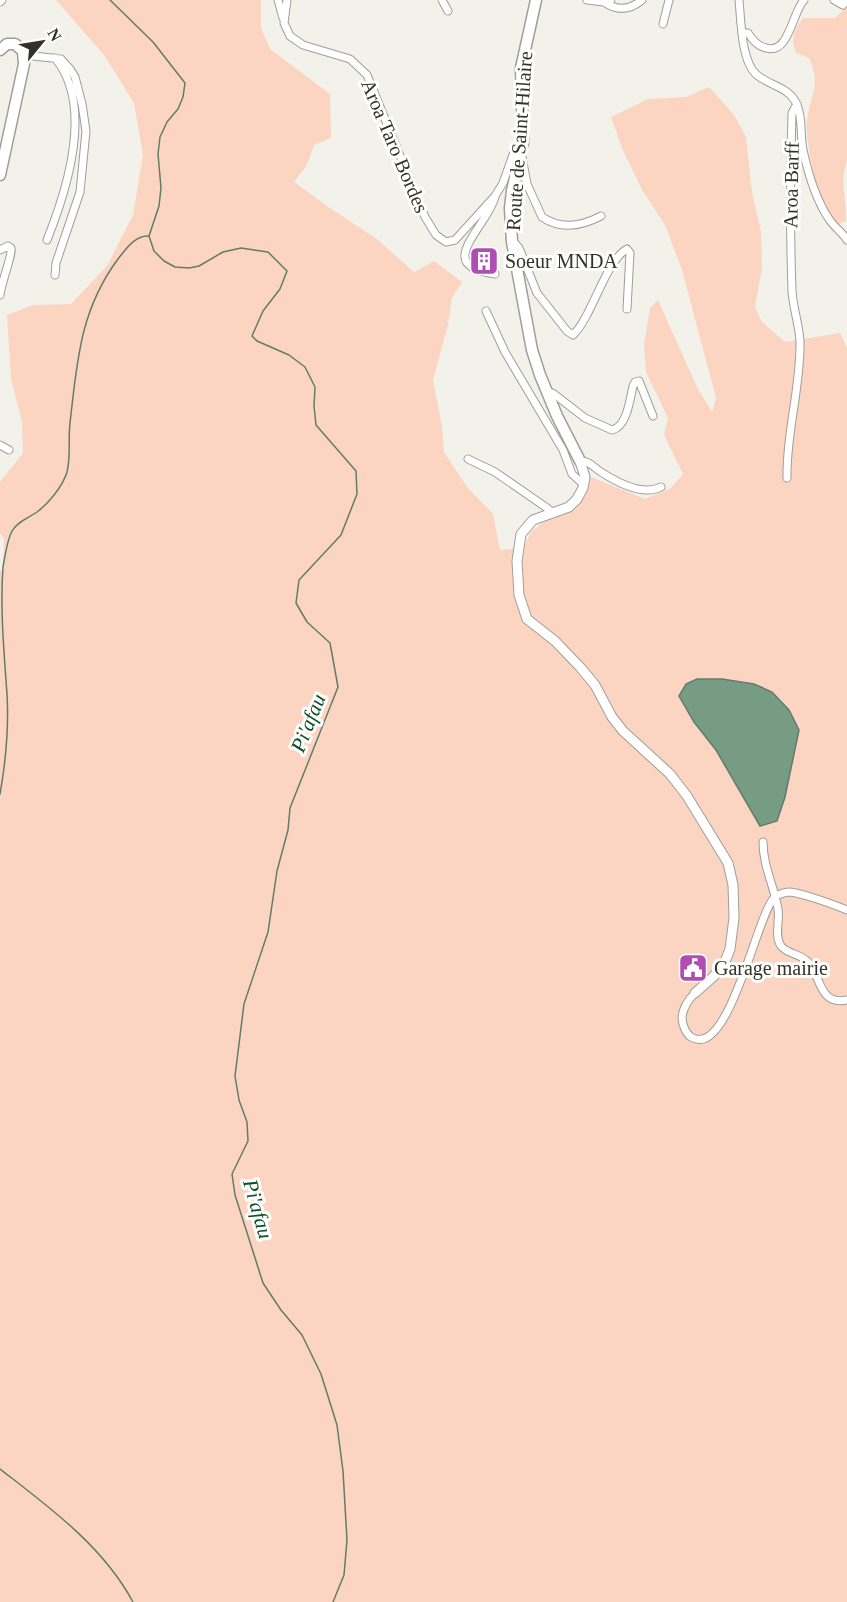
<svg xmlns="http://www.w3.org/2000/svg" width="847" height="1602" font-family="'Times New Roman',serif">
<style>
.green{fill:#fcd5c2}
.water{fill:#779c84;stroke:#627c6a;stroke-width:1.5}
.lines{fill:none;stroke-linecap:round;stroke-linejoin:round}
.stream{stroke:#627c6a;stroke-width:1.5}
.minor-casing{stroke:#9f9f98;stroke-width:9}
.tertiary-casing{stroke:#9f9f98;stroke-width:11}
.secondary-casing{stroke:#9f9f98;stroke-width:13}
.minor{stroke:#fff;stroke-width:7}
.tertiary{stroke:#fff;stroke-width:9}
.secondary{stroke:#fff;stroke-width:10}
.labels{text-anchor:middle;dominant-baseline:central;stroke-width:6;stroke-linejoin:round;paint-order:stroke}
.street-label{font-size:20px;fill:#31312e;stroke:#fffffc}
.poi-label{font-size:20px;fill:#31312e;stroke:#fffffc;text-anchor:start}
.water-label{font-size:21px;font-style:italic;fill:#0c4e2d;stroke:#fffffc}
</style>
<rect width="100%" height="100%" fill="#f2f2eb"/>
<path class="green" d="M56,0H261V28L270,49L330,94L331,138L314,145L307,165L294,182L330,208L377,239L414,272L434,261L462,282L452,298L448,325L433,380L442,426L444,452L467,487L493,514L500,550L523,548L531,532L542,523L574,511L586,495L591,477L645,499L671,488L683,474L664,435L668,418L646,372L644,345L650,308L658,300L698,389L712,412L716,398L682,270L665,225L642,190L622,148L611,117L648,99L686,97L709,87L735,116L746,137L752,192L761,232L762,268L755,307L762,322L785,342L840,333L847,348V1602H0V570L3,571L4,539L0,533V482L23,453L22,422L11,379L7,315L33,305L71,304L107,266L133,215L143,155L134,103L104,55Z
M847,7V160C839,185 847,198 846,221L839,224C837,223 833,222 831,219C818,207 805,140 807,121C810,93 822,87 809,58L796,53C790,39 794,29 803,18H835Z"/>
<path class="water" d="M697,679H722L754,684L772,692L789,710L799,730L785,797L777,821L760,826L716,750L694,722L679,696L686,684Z"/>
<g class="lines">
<path class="stream" d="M110,0L153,42L185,83L183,97L178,109L167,122L160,137L158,154L161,188L159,206L149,236L154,251L164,261L175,267L189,268L199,266L223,252L241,248L268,252L287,271L280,289L263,311L252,336L257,341L289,355L305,367L315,387L314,406L316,425L356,471L357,494L341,535L299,580L296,603L307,622L330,643L338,687L290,808L288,830L277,871L268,932L244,1004L235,1076L239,1100L247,1122L248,1141L232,1174L235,1195L263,1283L281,1310L302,1335L321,1374L337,1425L343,1471L347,1540L344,1575L333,1602
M0,794C6,760 9,728 7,694C4,652 0,608 3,567C5,556 7,540 12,531C17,522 28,518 37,512C48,504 63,486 67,472C71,456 68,439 70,423C77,362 80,310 118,259C126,249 135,235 149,236
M0,1469C49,1507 103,1546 133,1602"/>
<g class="minor-casing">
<path id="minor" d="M278,0L283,18
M287,0L284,23L290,36L303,45L350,59L367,75L425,217L436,235L446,242L455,240L495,196L503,183L514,152L521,144
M442,0L448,11
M587,0L604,2L611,0
M739,0C741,19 741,62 757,75C770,86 790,87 797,105C803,118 800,136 803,150C808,173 816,200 829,219C834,227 842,232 847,240
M834,0L843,5L846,0
M0,2L2,0
M604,2C617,11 630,10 642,0
M663,24L669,0
M742,33H748C753,40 757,46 766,48C789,55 792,13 804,0
M24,55L61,59L70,69L75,77L82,104L86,131L80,192L56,263L55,275
M522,157L527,184L542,217C561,230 582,226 601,216
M47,240C67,190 94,105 55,58
M513,241L519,248L537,293L567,331L573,335C592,317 606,260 627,249L630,253L627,309
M0,250L8,246L11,248C13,254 1,283 0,295
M495,274C432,266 486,229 495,197
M486,311L505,352L563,450L572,474L583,484
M547,391L554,394L585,418L612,430C627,427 630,399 633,386L635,382L639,381L653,416
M0,445L9,450
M468,459L495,472L547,508L553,513
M580,461C590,461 593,467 601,472C618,483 643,496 661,487
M787,478C786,432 801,387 800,341C799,324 793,308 792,291C790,232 790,172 792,113L797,104
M763,842C763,866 774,886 778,909C780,920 774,936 781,946C787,954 801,954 808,962C821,976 819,1006 847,1000
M695,993C688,1000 683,1007 682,1017C682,1023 685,1033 691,1037C730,1061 758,907 776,896C780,894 786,892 790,892C802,893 835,905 847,910"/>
</g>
<g class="tertiary-casing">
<path id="tertiary" d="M580,461L585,477L583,488L577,499L569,507L533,520L521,534L517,561L519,595L527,619L555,641L580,667L595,685L612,717L623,731L670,774L687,796L728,863L733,885L734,918L730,949L724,964L713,977L695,993"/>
</g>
<g class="secondary-casing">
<path id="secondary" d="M536,0L521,68L523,142L512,191L510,208L512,242L532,350L540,375L557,416L580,461
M0,50L7,44H15L23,51L24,64L0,175"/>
</g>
<use href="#minor" class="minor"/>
<use href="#tertiary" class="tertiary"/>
<use href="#secondary" class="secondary"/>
</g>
<defs>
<g id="building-square" transform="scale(1.5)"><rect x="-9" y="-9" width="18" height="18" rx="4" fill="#af4db5" stroke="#fffffc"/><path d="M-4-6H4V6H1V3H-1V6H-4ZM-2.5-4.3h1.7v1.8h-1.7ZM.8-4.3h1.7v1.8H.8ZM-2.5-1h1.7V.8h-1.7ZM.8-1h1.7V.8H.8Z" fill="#fff"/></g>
<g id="civic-square" transform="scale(1.5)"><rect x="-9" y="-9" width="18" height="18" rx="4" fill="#af4db5" stroke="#fffffc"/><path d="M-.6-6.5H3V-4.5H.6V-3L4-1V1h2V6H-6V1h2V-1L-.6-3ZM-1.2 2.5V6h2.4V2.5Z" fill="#fff"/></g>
</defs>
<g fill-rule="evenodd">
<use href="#building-square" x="484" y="261"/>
<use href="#civic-square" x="693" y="968"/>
</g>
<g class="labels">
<g class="street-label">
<text transform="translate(519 141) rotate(-86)">Route de Saint-Hilaire</text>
<text transform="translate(395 146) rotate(67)">Aroa Taro Bordes</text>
<text transform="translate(791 185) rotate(-89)">Aroa Barff</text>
</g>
<g class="poi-label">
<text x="505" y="261">Soeur MNDA</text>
<text x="714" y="968">Garage mairie</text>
</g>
<g class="water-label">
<text transform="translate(308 723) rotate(-68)">Pi'afau</text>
<text transform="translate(258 1209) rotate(74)">Pi'afau</text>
</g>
</g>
<g transform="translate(42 42) rotate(60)" stroke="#fffffc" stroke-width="4.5" paint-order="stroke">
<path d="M0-4.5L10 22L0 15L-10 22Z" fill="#31312e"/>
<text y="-9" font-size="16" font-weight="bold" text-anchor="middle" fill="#31312e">N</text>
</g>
</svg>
